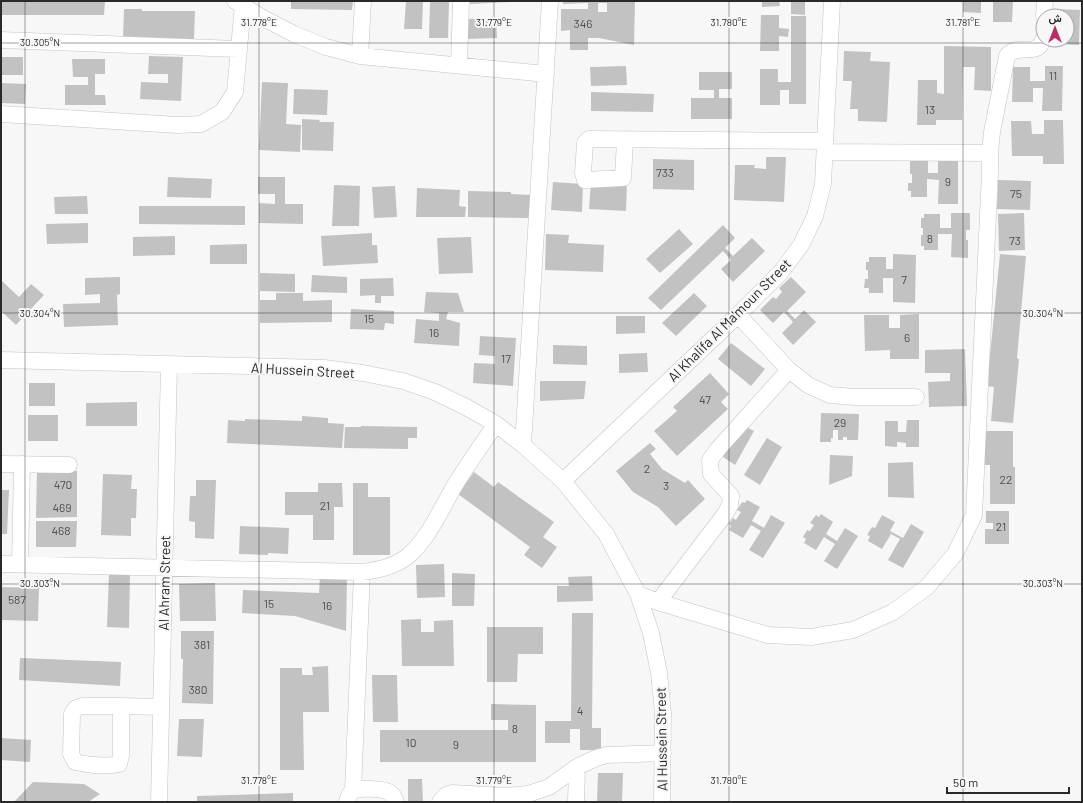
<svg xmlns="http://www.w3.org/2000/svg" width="1083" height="803" font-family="Barlow,Vazirmatn,sans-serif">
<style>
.building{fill:#c3c2c3;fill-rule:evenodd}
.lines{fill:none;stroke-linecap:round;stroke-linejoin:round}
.minor-casing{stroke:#c3c3c4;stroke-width:17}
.minor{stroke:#fff;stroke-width:16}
.ticks{fill:none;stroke:#292929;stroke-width:1;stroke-opacity:0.45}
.labels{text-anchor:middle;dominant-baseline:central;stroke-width:4;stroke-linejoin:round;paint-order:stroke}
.number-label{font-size:12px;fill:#504f50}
.street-label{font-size:14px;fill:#292929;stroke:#f7f7f8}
.ticks-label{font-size:10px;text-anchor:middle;fill:#292929;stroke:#f7f7f8;stroke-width:4;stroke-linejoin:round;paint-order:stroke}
</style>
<rect width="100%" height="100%" fill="#f7f7f8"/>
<path class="building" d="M1,1H105L104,15H1Z
M291,1H353L352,10L291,9Z
M406,1H423L422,29H404Z
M430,1H449L448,38H429Z
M470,1H510V2L470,4Z
M563,1H635L634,45L599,38H588V50H570V30L561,31V9H588V3L563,4ZM598,3H607V12H598Z
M762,1H779L780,6L762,7Z
M791,1H805V15L791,14Z
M963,1H981V13L963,12Z
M993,1H1013L1012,22H993Z
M124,9H142V11H195L194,39L123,38Z
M1058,9L1080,10L1079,45L1057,44V40H1067V16H1058Z
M761,15H779V28L789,29L788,37L779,36V51H760Z
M791,16H806V104H789V90H780V105H760V69H778V82H791Z
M496,18L497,38L466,39V19Z
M944,46L991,47V91L974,90L975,67H963L962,120H936V125H917L918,80H937V93L944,94Z
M844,51L871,52L870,61L890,62L887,122L858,121V109H850L852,81H843Z
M149,56L183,57L181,101L140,99L141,82L168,83V74H148Z
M1,57H23V75H1Z
M72,59H105V74H95V95H105L106,105H65V85H88V77H73Z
M626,66L627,85L591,86L590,67Z
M1045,66H1063L1062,111H1042L1043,88H1033V102H1012L1013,67H1030V81H1045Z
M699,72H732V89H719V98H732V119H691V98H714V90H699Z
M262,82L288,83L286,124L301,125L300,152L259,150Z
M1,83L26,84L25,104L1,103Z
M294,89L328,90L327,115L293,114Z
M591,92L654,94L653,112L591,111Z
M302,119L320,120L319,122H334L333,151L302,150Z
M1044,120H1063L1064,164H1043V156H1012L1011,121H1031L1032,134H1044Z
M910,156H928V173H938V159H958V204H938L939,180L927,179V197H911V191H908V183H912V174H910Z
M766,157H786L784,202L734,200L735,165H755L754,168L766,169Z
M653,159L694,160V190L653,189Z
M168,177L212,179L211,198L167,197Z
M258,177H285V204H303V224L259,223V203L275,204V194H258Z
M998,180L1031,181L1030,210L997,209Z
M591,181L627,183L626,211L589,209Z
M553,182L583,184L582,212L551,210Z
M334,185L360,186L359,226H332Z
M395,186L397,217L374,218L372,187Z
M417,188L460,190L459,206L466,207L465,217H416Z
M468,191L511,192V194L530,195V218L468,217Z
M87,196L88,214H55L54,197Z
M139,206H245V225L139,224Z
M951,213H970V230H966V240H968V258L951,257L952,234H938V250H924V246H921V235H923V228H921V218H924V214H940V228H951Z
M1024,213L1025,250L999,251L998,214Z
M88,223V243L47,244L46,224Z
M723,225L735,238L725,248L733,256L752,238L765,251L733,282L721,269L731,260L723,251L661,310L648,298Z
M679,229L693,244L660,273L646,259Z
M372,233V245H377L378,263L323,266L321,236Z
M546,234L569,235L568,243L604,245L603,272L545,270Z
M175,236V255L133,256V237Z
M471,237L473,273L439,274L437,238Z
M247,244V264H210V245Z
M893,254L916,255L915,303L893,302V278H883V293H869V288H864L865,279H868V270H866V262H869V257H886V269H893Z
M1000,254L1026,256L1017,358L1019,359L1013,423L991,421L994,387L987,386Z
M260,273L295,274V292L260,291Z
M312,275L347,277V293L311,292Z
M120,277V294L117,295L118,325L64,327L63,304L100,303V294L85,295V278Z
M791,277L806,292L787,311L795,319L804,310L816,322L793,345L782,333L793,322L784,312L773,323L760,310L773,297L776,299L782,292L779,288Z
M393,278L394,296H381V303H375V295L360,296V279Z
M1,280L19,297L31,284L44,295L16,325L1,311Z
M426,292L458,293L464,312H448L446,319L460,323L459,346L414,343L416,319L439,321V313L424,312Z
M276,293H303V301L332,300V322L260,323V300H276Z
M694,293L707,306L676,336L662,323Z
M351,309L394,311V324L385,323L384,330L350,329Z
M919,314V359H890V350L865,351L864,315H889V328H900V315Z
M616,316H645V333L616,334Z
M480,336L516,338L513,386L473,383L474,363L495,364V356L479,355Z
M731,343L765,369L751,386L718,359Z
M553,345L587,346V365L553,364Z
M965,349L967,406L929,407L928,382L950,381V373H925V350Z
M647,353L648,372L619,373V354Z
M710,373L729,394L721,402L728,409L677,456L654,431L677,411L673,407Z
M540,381H586L584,399L540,401Z
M29,383H55V406H29Z
M137,402V426H86V403Z
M821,413L859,414L858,440H847V437H843V440H838V430H833V438H831V442H820Z
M28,415H58V441H28Z
M302,416L328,418V423L344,424L342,448L227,443L228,420L245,421V419L302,421Z
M907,420H919V447H906V443L897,442V447L885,446V421H898V432H906Z
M743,425L754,431L735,465L723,457Z
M361,426L417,427V438H408V449L344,448L345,427H361Z
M984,431H1013V467H1015V504H990V465H984Z
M767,438L782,447L760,485L744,475Z
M650,443L656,449L650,454L662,469L685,483L688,480L705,499L676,526L658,507L633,492L616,471Z
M830,455L853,456L852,476L829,485Z
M913,462L914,498L888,497V463Z
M37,470L77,471V517L36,518Z
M474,472L494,487L498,482L554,522L543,537L557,547L542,568L524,555L530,547L458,494Z
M103,474L132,475L131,489H137L136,518H131V536L101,535Z
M196,480H216L214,539L195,538V522L189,521L190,496H196Z
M318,483H342L343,507H334V540H313V515H285V492H318Z
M353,483H368V497H390V555H353Z
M1,490H9L7,534H1Z
M747,500L760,507L752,521L764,528L771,515L785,523L763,558L749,550L761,531L751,525L743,538L729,530L731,526L729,524L733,518L736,520L741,512L737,510L742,502L745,503Z
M986,511H1009V544H985V529H993V523H986Z
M821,514L833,522L826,534L837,541L845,528L858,536L837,569L824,561L835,544L824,537L816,550L804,543L806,539L803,537L807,530L810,531L814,525L810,523L816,515L819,517Z
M882,515L895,522L890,531L903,538L911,524L924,532L903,568L888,560L900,539L891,534L882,549L868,541L870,536L867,535L872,527L875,528Z
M36,521H77L76,547H36Z
M240,526L289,528L288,554L268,553V555L239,554Z
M444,564L445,597L417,598L416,565Z
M109,573H130L129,628L107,627Z
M452,573L475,574L474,606H452Z
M320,576H347L346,631L295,616L242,613L243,590L319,593Z
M592,576L593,601L557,602V586H569L568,577Z
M215,583L216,621H180L179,584Z
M1,587L39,588L38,621L1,620Z
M572,613H593L592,728H601V750H580V729H570V743H545V721H571Z
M421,619V632H434V621L453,620L454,666H402L401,620Z
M487,627H543V654H518L517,682H487Z
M181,631H214L213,704L182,703L183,659H181Z
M20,658L121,662L120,686L19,680Z
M328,666L329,712H303L304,770H280V668H302V675H313L312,667Z
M372,675H397L398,722H373Z
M491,704L536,705V762H380V730H508V720H491Z
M179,719H204L202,757L177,756Z
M1,738L31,740L30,762L1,760Z
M598,773H623L622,802H597Z
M408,779H422L423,802H408Z
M33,782L84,784L100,794L88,802H14Z
M293,793V802H197V796Z"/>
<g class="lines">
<g class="minor-casing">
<path id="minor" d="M235,1L263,18L294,34L326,47L360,56L546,74
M1044,16L1045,1
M1,40L238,49
M360,56L363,1
M459,65L461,1
M1,114L178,125L201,124L222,112L235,92L243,5
M625,140L623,178L585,180L583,173L585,143L589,139L825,141
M825,152L990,153
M738,315L789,370L808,385L830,395L855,397H916
M1,360L324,368L363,373L403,381L435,392L466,407L496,424L523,445L563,481L606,534L638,594L651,633L659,673L663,713L662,802
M523,445L550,1
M1,464L69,465
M563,481L738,315L781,272L801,245L815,216L823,184L832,1
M1,564L362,572C378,570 394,567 408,556C429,538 441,509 455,485C468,464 482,444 496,424
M20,564L22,464
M638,594L658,602L768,635L811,637L853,630L893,612L927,587L955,554L974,515L990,172V153L992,132L1007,56C1018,42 1037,58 1043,40
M658,602L725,514L730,505L731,496L711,474L710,460L718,449L789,370
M121,706H82L76,708L72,714L71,754L75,762C89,765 105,767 119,764L121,756V706L161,707
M353,791L362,572
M159,802L169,365
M347,802C348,798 349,793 353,791C358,787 383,789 389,792C393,794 394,797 396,802
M440,802L446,795L452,793L505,796L528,794L549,787L577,767L596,758L607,755L663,753
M576,802L577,767"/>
</g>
<use href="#minor" class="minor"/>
</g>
<path class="ticks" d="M25,1V802M259,1V802M494,1V802M729,1V802M963,1V802M1,43H1082M1,313H1082M1,584H1082"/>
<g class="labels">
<g class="number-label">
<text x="583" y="23">346</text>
<text x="1053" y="75">11</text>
<text x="930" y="109">13</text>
<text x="665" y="172">733</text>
<text x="948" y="181">9</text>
<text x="1016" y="193">75</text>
<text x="930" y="238">8</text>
<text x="1015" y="240">73</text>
<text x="904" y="279">7</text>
<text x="369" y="318">15</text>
<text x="434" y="332">16</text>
<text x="907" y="337">6</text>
<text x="506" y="358">17</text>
<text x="705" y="399">47</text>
<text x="840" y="422">29</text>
<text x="647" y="468">2</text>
<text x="1006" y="479">22</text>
<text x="63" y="484">470</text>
<text x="666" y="485">3</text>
<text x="325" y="505">21</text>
<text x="62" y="507">469</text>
<text x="1001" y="526">21</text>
<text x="61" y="530">468</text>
<text x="17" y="599">587</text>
<text x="269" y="603">15</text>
<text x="327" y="605">16</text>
<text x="202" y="644">381</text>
<text x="198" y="689">380</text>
<text x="580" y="710">4</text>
<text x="515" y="728">8</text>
<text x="411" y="742">10</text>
<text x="456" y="744">9</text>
</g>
<g class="street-label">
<text transform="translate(729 320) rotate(-45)">Al Khalifa Al Ma'moun Street</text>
<text transform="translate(303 370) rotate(3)">Al Hussein Street</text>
<text transform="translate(164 583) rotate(-89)">Al Ahram Street</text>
<text transform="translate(661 739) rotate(-91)">Al Hussein Street</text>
</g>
</g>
<g class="ticks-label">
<text x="259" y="26">31.778°E</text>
<text x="494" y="26">31.779°E</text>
<text x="729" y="26">31.780°E</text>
<text x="963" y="26">31.781°E</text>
<text x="40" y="46">30.305°N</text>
<text x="40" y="317">30.304°N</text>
<text x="1043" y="317">30.304°N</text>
<text x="40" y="587">30.303°N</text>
<text x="1043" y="587">30.303°N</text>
<text x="259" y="784">31.778°E</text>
<text x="494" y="784">31.779°E</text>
<text x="729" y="784">31.780°E</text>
</g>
<rect width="1083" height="803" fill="none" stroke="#292929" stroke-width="4"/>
<g transform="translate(1055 28)"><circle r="19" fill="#f7f7f8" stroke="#a5a5a5"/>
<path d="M0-3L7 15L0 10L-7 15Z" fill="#b92e68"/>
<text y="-6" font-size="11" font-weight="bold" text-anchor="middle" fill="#292929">ش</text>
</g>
<path d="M947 787v6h122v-6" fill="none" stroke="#292929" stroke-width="2"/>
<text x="953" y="787" font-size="12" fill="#292929" stroke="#f7f7f8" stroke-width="3" paint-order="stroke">50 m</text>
</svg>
